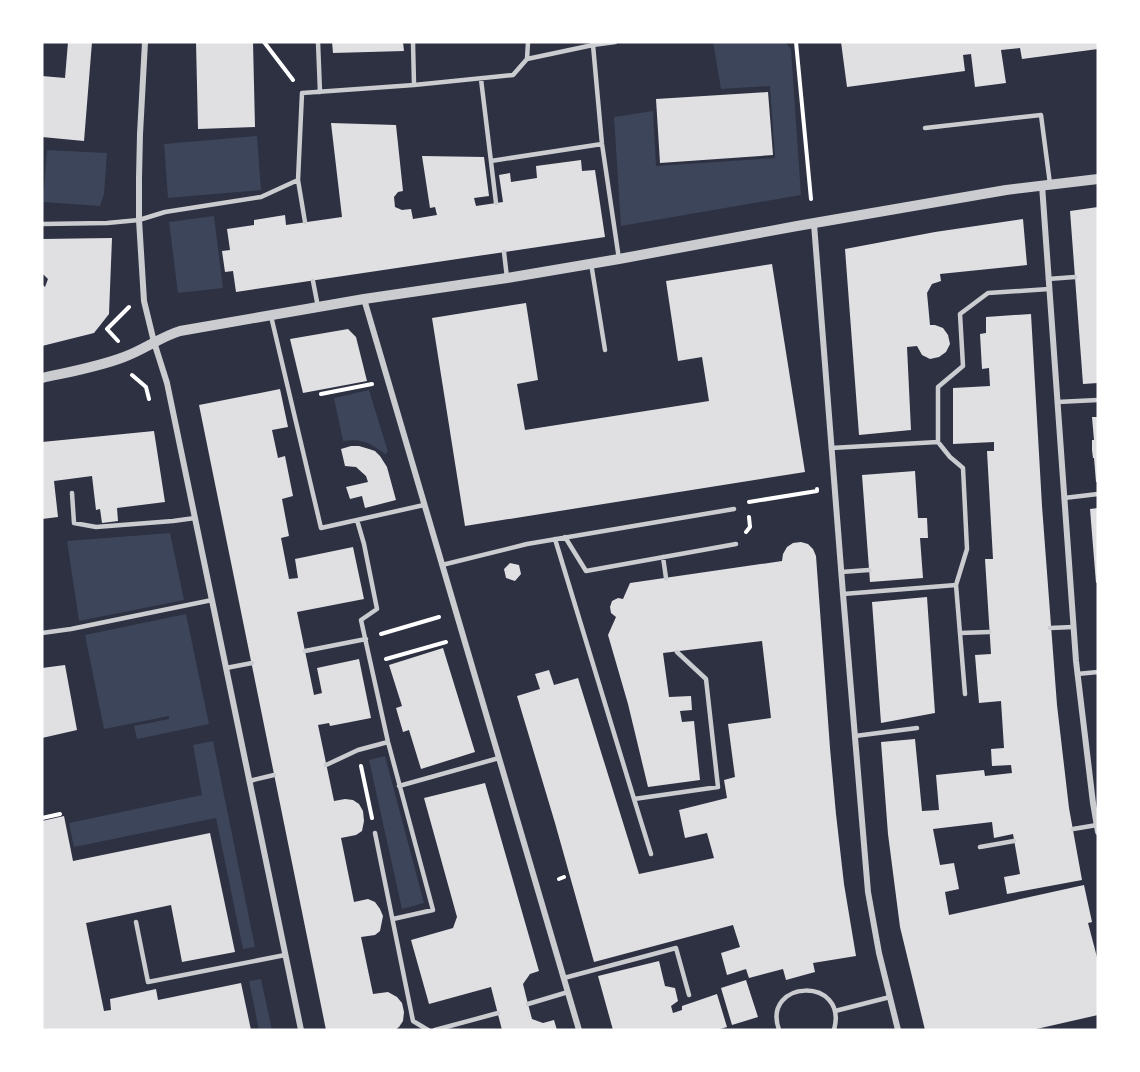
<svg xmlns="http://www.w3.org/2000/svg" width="1140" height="1072" font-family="Spectral,serif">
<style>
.green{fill:#3c4559}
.building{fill:#e0e0e3}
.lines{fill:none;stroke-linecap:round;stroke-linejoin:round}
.path{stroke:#fff;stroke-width:4}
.service{stroke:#caccd0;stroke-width:4.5}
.minor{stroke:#caccd0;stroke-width:6}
.tertiary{stroke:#caccd0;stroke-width:10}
</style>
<rect width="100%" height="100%" fill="#2d3142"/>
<path class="green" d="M713,42H785L791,49L801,195L621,226L614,117L653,111L656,166L775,158L770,86L721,89Z
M257,136L261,190L168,198L164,144Z
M47,150L107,153L104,194L100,206L43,202Z
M214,216L223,288L178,293L169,222Z
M369,390L388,452L385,454C370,443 362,438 343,441L334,398Z
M170,533L184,600L79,621L67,541Z
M186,614L209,724L137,739L134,726L169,719V716L104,729L85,635Z
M213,741L255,947L243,949L216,818L74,847L69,823L202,795L193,745Z
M385,756L424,903L402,909L369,760Z
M261,979L272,1030H259L249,981Z"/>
<path class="building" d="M68,42H92L84,141L42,137V76L65,78Z
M196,42H253L255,127L198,129Z
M332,42H403L404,51L333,53Z
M841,42H1098V49L1022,59L1020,48L1001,50L1006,83L975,87L971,54L963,55L965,71L847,87Z
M768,92L773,155L660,163L656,99Z
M331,123L396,125L403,191L398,192L394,197L395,207L402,210L411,209L413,219L437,215L435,207L430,208L422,156L484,157L489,196L474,198L476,206L503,202L499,175L510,173L511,182L537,178L536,166L581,160L582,171L595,170L605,237L236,292L233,271L225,272L222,251L230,250L227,229L254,225V220L285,215L286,225L342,217Z
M1098,207V383L1083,384L1070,211Z
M1023,219L1027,265L940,274L941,281L932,284L927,293L930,325H935L943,328L948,335L950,344L946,352L939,357L930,359L922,355L917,346L907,347L911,430L859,435L845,249L935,232Z
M112,238L109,314L94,333L42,346V284L45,287L48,279L42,273V239Z
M772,264L805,472L465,526L432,318L526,303L538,380L517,384L525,430L709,401L702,357L678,361L666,281Z
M1031,314L1042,506L1057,705L1069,808L1082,880L1007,894L1004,877L1020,874L1013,834L994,838L992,822L933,829L940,865L954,863L959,889L945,892L949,915L1084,885L1092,922L1088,923L1098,961V1015L1032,1030H925L900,927L888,834L881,742L915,739L922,811L939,810L936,775L984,770L985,776L1012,773L1011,765L992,766L991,749L1004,748L1001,701L979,703L975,655L991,654L985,559H993L987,451H994V442L953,444V388L990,386L989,368L982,369L980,334L986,333V317Z
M348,329L356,337L367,381L303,393L290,339Z
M280,389L288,427L272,430L278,458L285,456L293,496L282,499L289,536L281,538L289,579L298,578L295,559L353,547L364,599L297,612L314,695L322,693L317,668L359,659L371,718L330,726L329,723L318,725L334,801L345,799L353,800L359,804L363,811L364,821L362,831L356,835L341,838L354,902L368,899L375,902L380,909L383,916L380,931L375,935L361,937L373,994L388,992L397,997L402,1003L404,1012L403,1021L399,1027L395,1030H326L199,405Z
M1092,417H1098V482H1096L1094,458H1093L1092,450V440H1094Z
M154,431L165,502L117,508L118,521L102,523L100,509L96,510L92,476L54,481L58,517L42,519V442Z
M351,446H359L369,449L375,451L380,456L387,467L396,500L365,508L362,496L350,499L346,487L368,482L366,476L356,467L345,466L341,449Z
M915,471L918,518H927L928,538H920L923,578L870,582L862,475Z
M1098,508V582L1096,583L1090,509Z
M801,542L808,544L813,549L816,556L830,748L836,814L844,884L856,956L813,963L815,972L786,980L783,969L749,978L746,969L727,975L721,953L740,947L733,925L594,962L555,823L517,696L540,689L535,674L549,670L554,685L578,678L639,874L714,858L707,833L685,838L679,810L727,798L724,780L735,777L728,724L771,718L762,641L663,653L669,697L691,696L692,710L680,711L682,722L694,721L700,780L648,787L628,704L608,635L616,617L611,613L610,607L612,601L618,598L623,599L630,583L782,561L783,554L787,547L793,543Z
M510,563L519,565L521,574L515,581L506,578L504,569Z
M927,597L935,713L881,723L872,602Z
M443,648L475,752L421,769L409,730L403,732L396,708L402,706L389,665Z
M65,665L77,730L42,738V668Z
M485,783L539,971L530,974L523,984L528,1004L532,1019L543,1023L554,1020L557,1030H502L491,987L429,1004L411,940L453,928L457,917L424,798Z
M64,816L73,861L210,833L235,952L182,962L171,905L86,923L104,1011L111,1010L110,999L156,989L158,1000L241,983L251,1030H42V821Z
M659,961L665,986L675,988L678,1001L671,1006L673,1013L682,1010V1006L717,994L727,1027L717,1030H613L598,976Z
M746,980L758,1017L732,1025L721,988Z"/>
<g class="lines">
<path class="path" d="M264,42L293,80
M796,42L811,199
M118,341L107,329L129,307
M132,375L146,387L149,399
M321,394L372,384
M749,502L817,491V489
M746,532L750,527L749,517
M381,634L439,617
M386,659L446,642
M361,766L372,818
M42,818L60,814
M559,879L564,877"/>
<path class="service" d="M318,42L320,92
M413,42L414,85
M615,42L593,45L602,144L619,259
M527,59L528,42
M481,79L496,203
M925,128L1041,115L1050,184
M491,161L602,144
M305,222L298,180L302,93L414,85L513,75L527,59L593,45
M42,224L107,223L139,220L165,212L261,197L298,180
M504,252L507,278
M591,263L605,350
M1048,279L1075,277
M313,281L318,307
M271,316L321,528L424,505
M1057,402L1098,400
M938,442V387L963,366L960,314L988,293L1049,289
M831,448L938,442L950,457L963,468L967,549L956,585
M72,493L74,523L96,527L173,521L195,518
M1064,498L1098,494
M357,520L364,544L377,609L361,620L388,742L433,910L393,919
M565,537L586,571L736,544
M555,539L634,799L718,787L706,679L677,652
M663,557L666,578
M442,565L527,544L734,509
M841,572L869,570
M843,594L956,585L965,694
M1050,628L1073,627
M42,633L71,629L212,600
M960,633L989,632
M305,651L366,639
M226,668L252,663
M1077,674L1098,672
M855,736L917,728
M326,765L358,750L388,742
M249,781L274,775
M399,786L499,758
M634,799L651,854
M1073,829L1097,825
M375,833L413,1021L428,1030
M980,847L1014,841
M136,922L148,982L285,955
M564,978L676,948L689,995
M528,1004L568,992
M835,1011L890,997
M435,1030L498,1013
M779,1030C761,979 849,976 834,1030"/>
<path class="minor" d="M145,42L140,134L139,178V220L144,301L154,342L167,383L301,1030
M1042,185L1076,661L1093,803L1098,832
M814,224L843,594L868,892L879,953L898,1030
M364,299L579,1030"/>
<path class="tertiary" d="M42,378C69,372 98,367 124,357C144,350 160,337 180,331L364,299L507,278L619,259L797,226L1006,190L1098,179"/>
</g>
<rect width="1140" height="1072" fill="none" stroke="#ffffff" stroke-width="87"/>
</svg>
